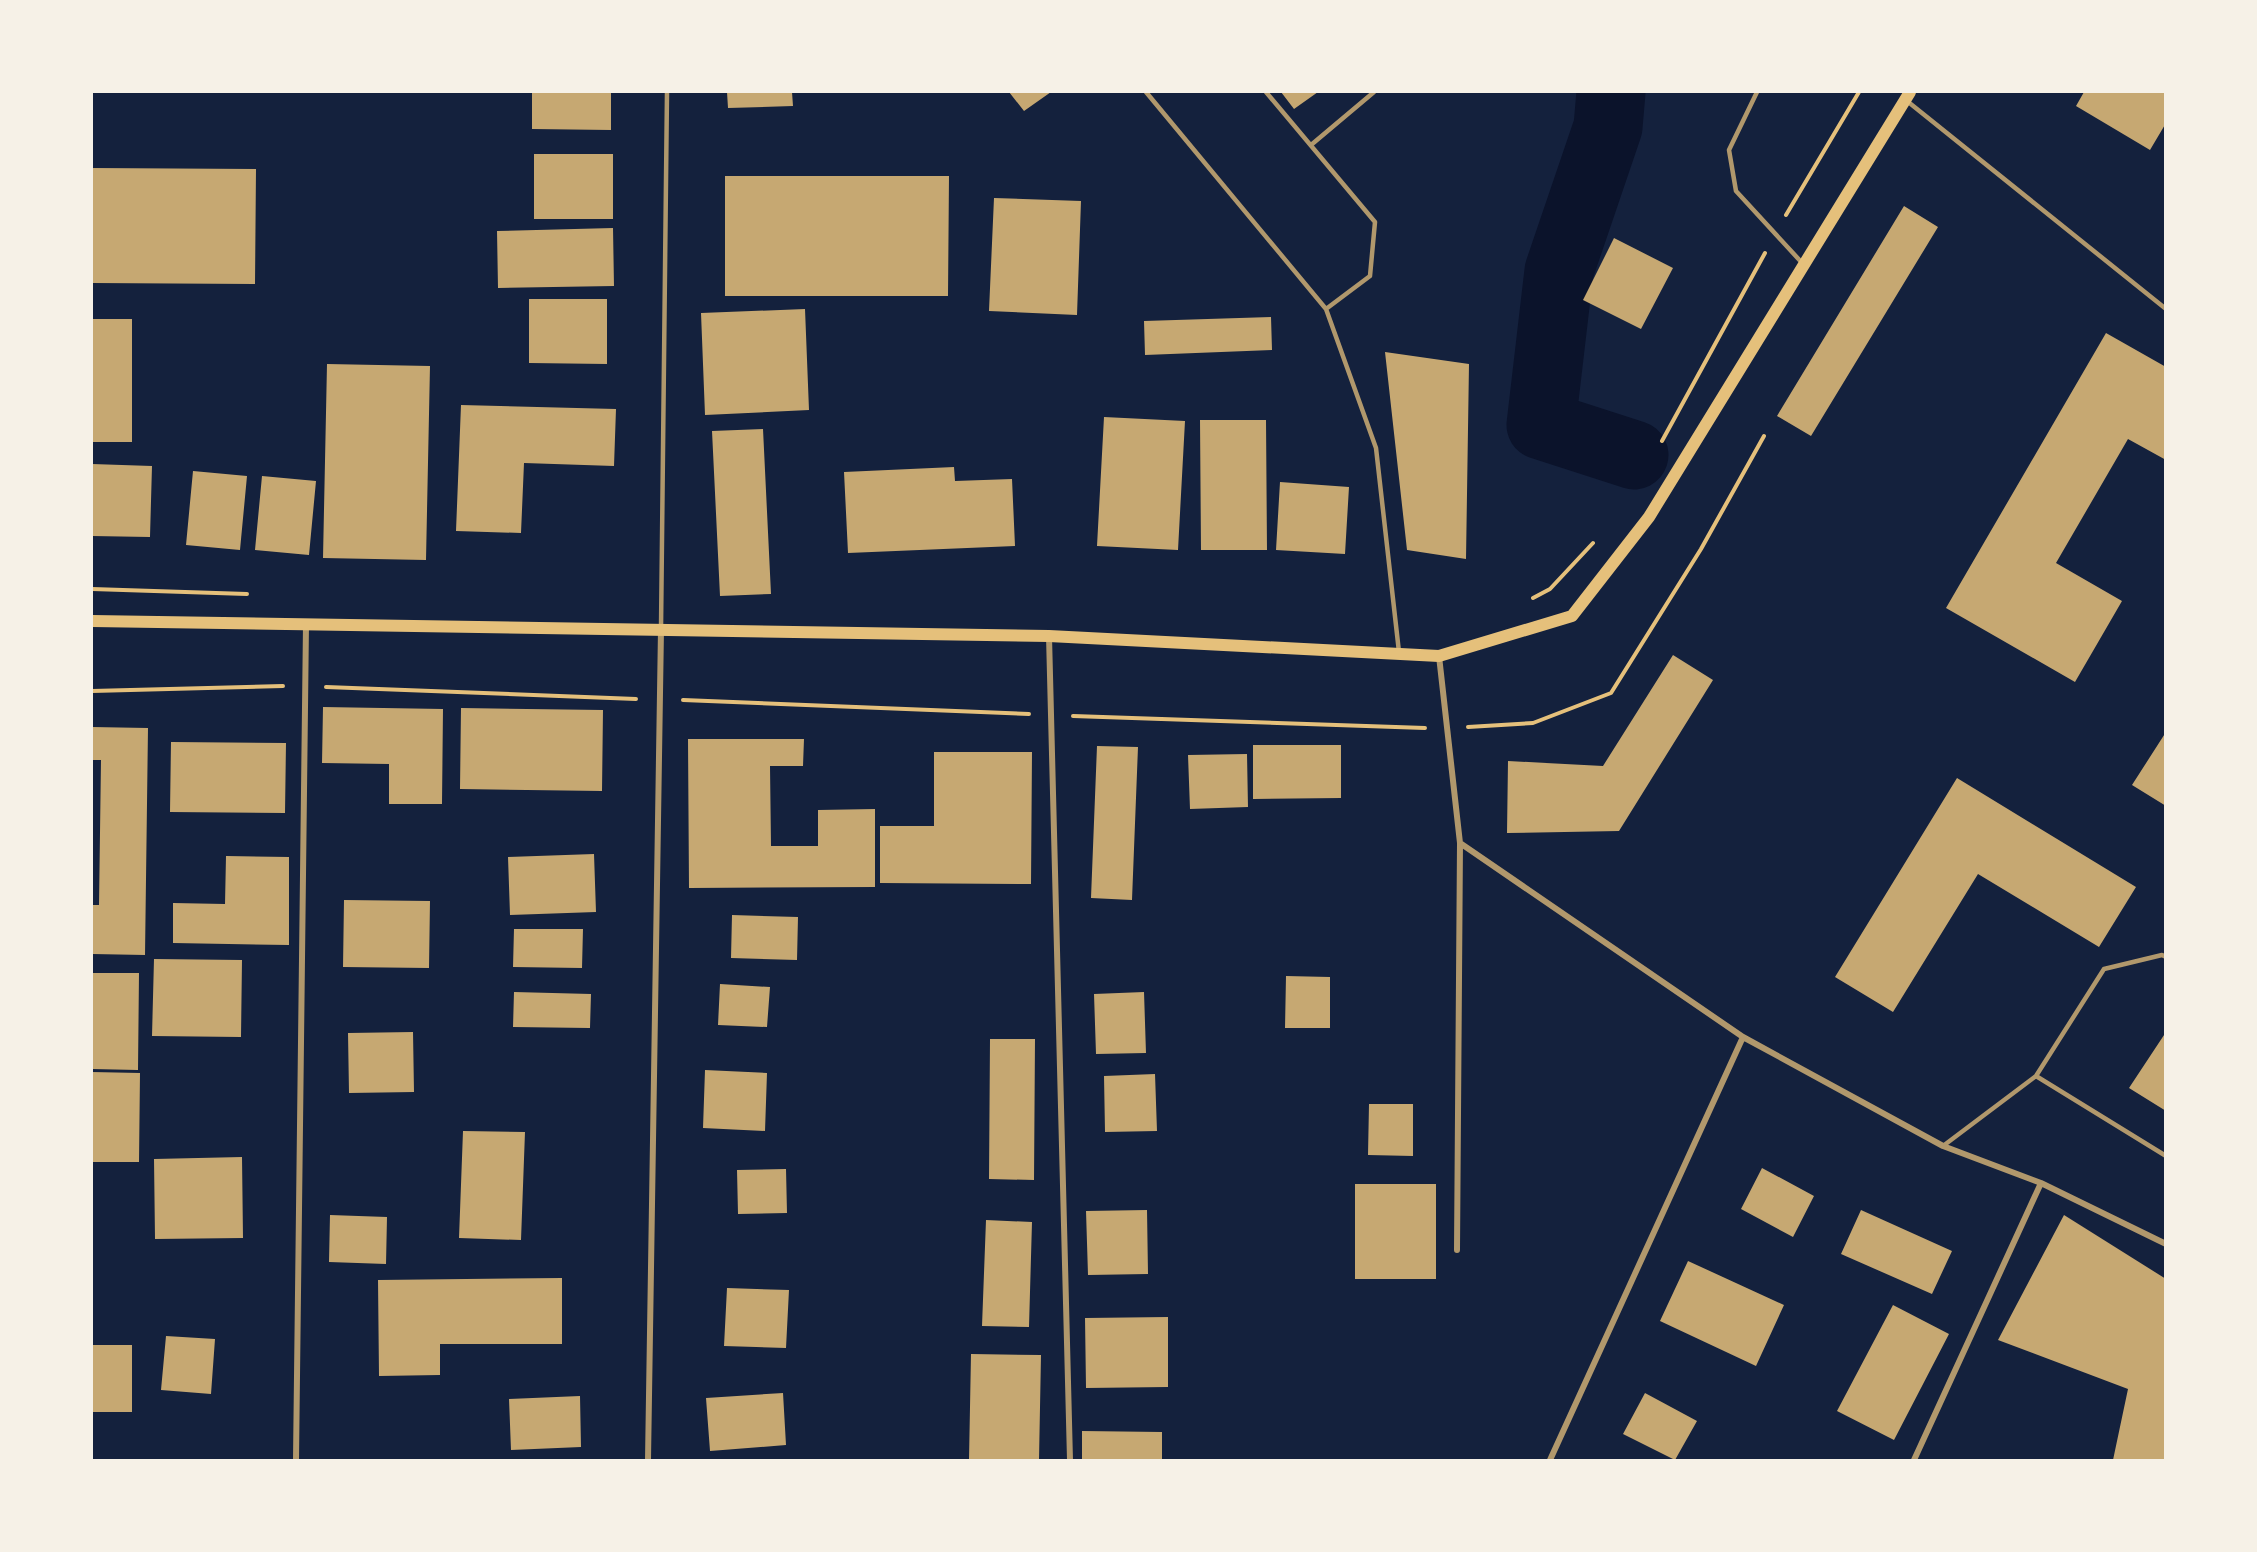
<svg xmlns="http://www.w3.org/2000/svg" width="2257" height="1552" font-family="'Fira Sans Condensed',sans-serif">
<style>
.lines{fill:none;stroke-linecap:round;stroke-linejoin:round}
.river{stroke:#0b132b;stroke-width:69}
.building{fill:#c6a872}
.path{stroke:#e5c07b;stroke-width:4}
.service{stroke:#b1986c;stroke-width:4.5}
.minor{stroke:#b1986c;stroke-width:6}
.secondary{stroke:#e5c07b;stroke-width:12}
</style>
<rect width="100%" height="100%" fill="#14213d"/>
<g class="lines">
<path class="river" d="M1611,92L1608,127L1559,271L1541,425L1634,455"/>
</g>
<path class="building" d="M532,92H611V130L532,129Z
M727,92H792L793,106L728,108Z
M1009,92H1051L1024,111Z
M1281,92H1318L1294,109Z
M2084,92H2166V123L2150,150L2076,106Z
M534,154H613V219H534Z
M92,168L256,169L255,284L92,283Z
M725,176H949L948,296H725Z
M994,198L1081,201L1077,315L989,311Z
M1904,206L1938,227L1811,436L1777,416Z
M613,228L614,286L498,288L497,231Z
M1614,238L1673,268L1641,329L1583,300Z
M529,299H607V364L529,363Z
M805,309L809,410L705,415L701,313Z
M1271,317L1272,350L1145,355L1144,321Z
M92,319H132V442H92Z
M2106,333L2166,367V460L2128,439L2056,563L2122,601L2075,682L1946,608Z
M1385,352L1469,364L1466,559L1407,550Z
M327,364L430,366L426,560L323,558Z
M461,405L616,409L614,466L524,463L521,533L456,531Z
M1104,417L1185,421L1178,550L1097,546Z
M1200,420H1266L1267,550H1201Z
M763,429L771,594L720,596L712,431Z
M92,464L152,466L150,537L92,536Z
M954,467L955,481L1012,479L1015,546L848,553L844,472Z
M193,471L247,476L240,550L186,545Z
M262,476L316,481L309,555L255,550Z
M1280,482L1349,487L1345,554L1276,550Z
M1673,655L1713,680L1619,831L1507,833L1508,761L1603,766Z
M323,707L443,709L442,804H389V764L322,763Z
M461,708L603,710L602,791L460,789Z
M92,727L148,728L145,955L92,954V905H99L101,760H92Z
M2166,732V806L2132,785Z
M688,739H804L803,766H770L771,846H818V810L875,809V887L689,888Z
M171,742L286,743L285,813L170,812Z
M1253,745H1341V798L1253,799Z
M1097,746L1138,747L1132,900L1091,898Z
M934,752H1032L1031,884L880,883V826H934Z
M1247,754L1248,807L1190,809L1188,755Z
M1957,778L2136,887L2099,947L1978,874L1893,1012L1835,977Z
M594,854L596,912L510,915L508,857Z
M226,856L289,857V945L173,943V903L225,904Z
M344,900L430,901L429,968L343,967Z
M732,915L798,917L797,960L731,958Z
M514,929H583L582,968L513,967Z
M154,959L242,960L241,1037L152,1036Z
M92,973H139L138,1070L92,1069Z
M1286,976L1330,977V1028H1285Z
M720,984L770,987L767,1027L718,1025Z
M514,992L591,994L590,1028L513,1027Z
M1144,992L1146,1053L1096,1054L1094,994Z
M413,1032L414,1092L349,1093L348,1033Z
M2166,1032V1111L2129,1088Z
M990,1039H1035L1034,1180L989,1179Z
M705,1070L767,1073L765,1131L703,1128Z
M92,1072L140,1073L139,1162H92Z
M1155,1074L1157,1131L1105,1132L1104,1076Z
M1369,1104H1413V1156L1368,1155Z
M463,1131L525,1132L521,1240L459,1238Z
M242,1157L243,1238L155,1239L154,1159Z
M1762,1168L1814,1196L1793,1237L1741,1209Z
M786,1169L787,1213L738,1214L737,1170Z
M1355,1184H1436V1279H1355Z
M1147,1210L1148,1274L1088,1275L1086,1211Z
M1861,1210L1952,1251L1932,1294L1841,1254Z
M330,1215L387,1217L386,1264L329,1262Z
M2064,1215L2166,1279V1460H2113L2128,1389L1998,1340Z
M986,1220L1032,1222L1029,1327L982,1326Z
M1688,1261L1784,1305L1756,1366L1660,1321Z
M562,1278V1344H440V1375L379,1376L378,1280Z
M727,1288L789,1290L786,1348L724,1346Z
M1893,1305L1949,1334L1894,1440L1837,1411Z
M1168,1317V1387L1086,1388L1085,1318Z
M166,1336L215,1339L211,1394L161,1390Z
M92,1345H132V1412H92Z
M971,1354L1041,1355L1039,1460H969Z
M783,1393L786,1445L710,1451L706,1398Z
M1645,1393L1697,1421L1675,1460L1623,1434Z
M580,1396L581,1447L511,1450L509,1399Z
M1082,1431L1162,1432V1460H1082Z"/>
<g class="lines">
<path class="path" d="M1786,215L1859,92
M1662,441L1765,253
M92,589L247,594
M1533,598L1550,589L1593,543
M326,687L636,699
M92,691L283,686
M683,700L1029,714
M1073,716L1425,728
M1468,727L1533,723L1611,693L1701,549L1764,436"/>
<path class="service" d="M1146,92L1326,309L1376,448L1399,652
M1266,92L1375,222L1370,276L1326,309
M1757,92L1729,150L1736,191L1804,265
M1907,101L2166,309
M1311,145L1374,92
M661,629L667,92
M2036,1076L2166,1156
M1943,1146L2036,1076L2104,969L2162,955L2166,957"/>
<path class="minor" d="M1049,636L1070,1460
M1439,656L1460,843L1743,1037L1943,1146L2041,1183L2166,1244
M1457,1250L1460,843
M296,1460L306,624
M648,1460L661,629
M1550,1460L1743,1037
M1914,1460L2041,1183"/>
<path class="secondary" d="M92,621L1049,636L1439,656L1572,616L1649,517L1910,92"/>
</g>
<rect width="2257" height="1552" fill="none" stroke="#f6f1e7" stroke-width="186"/>
</svg>
